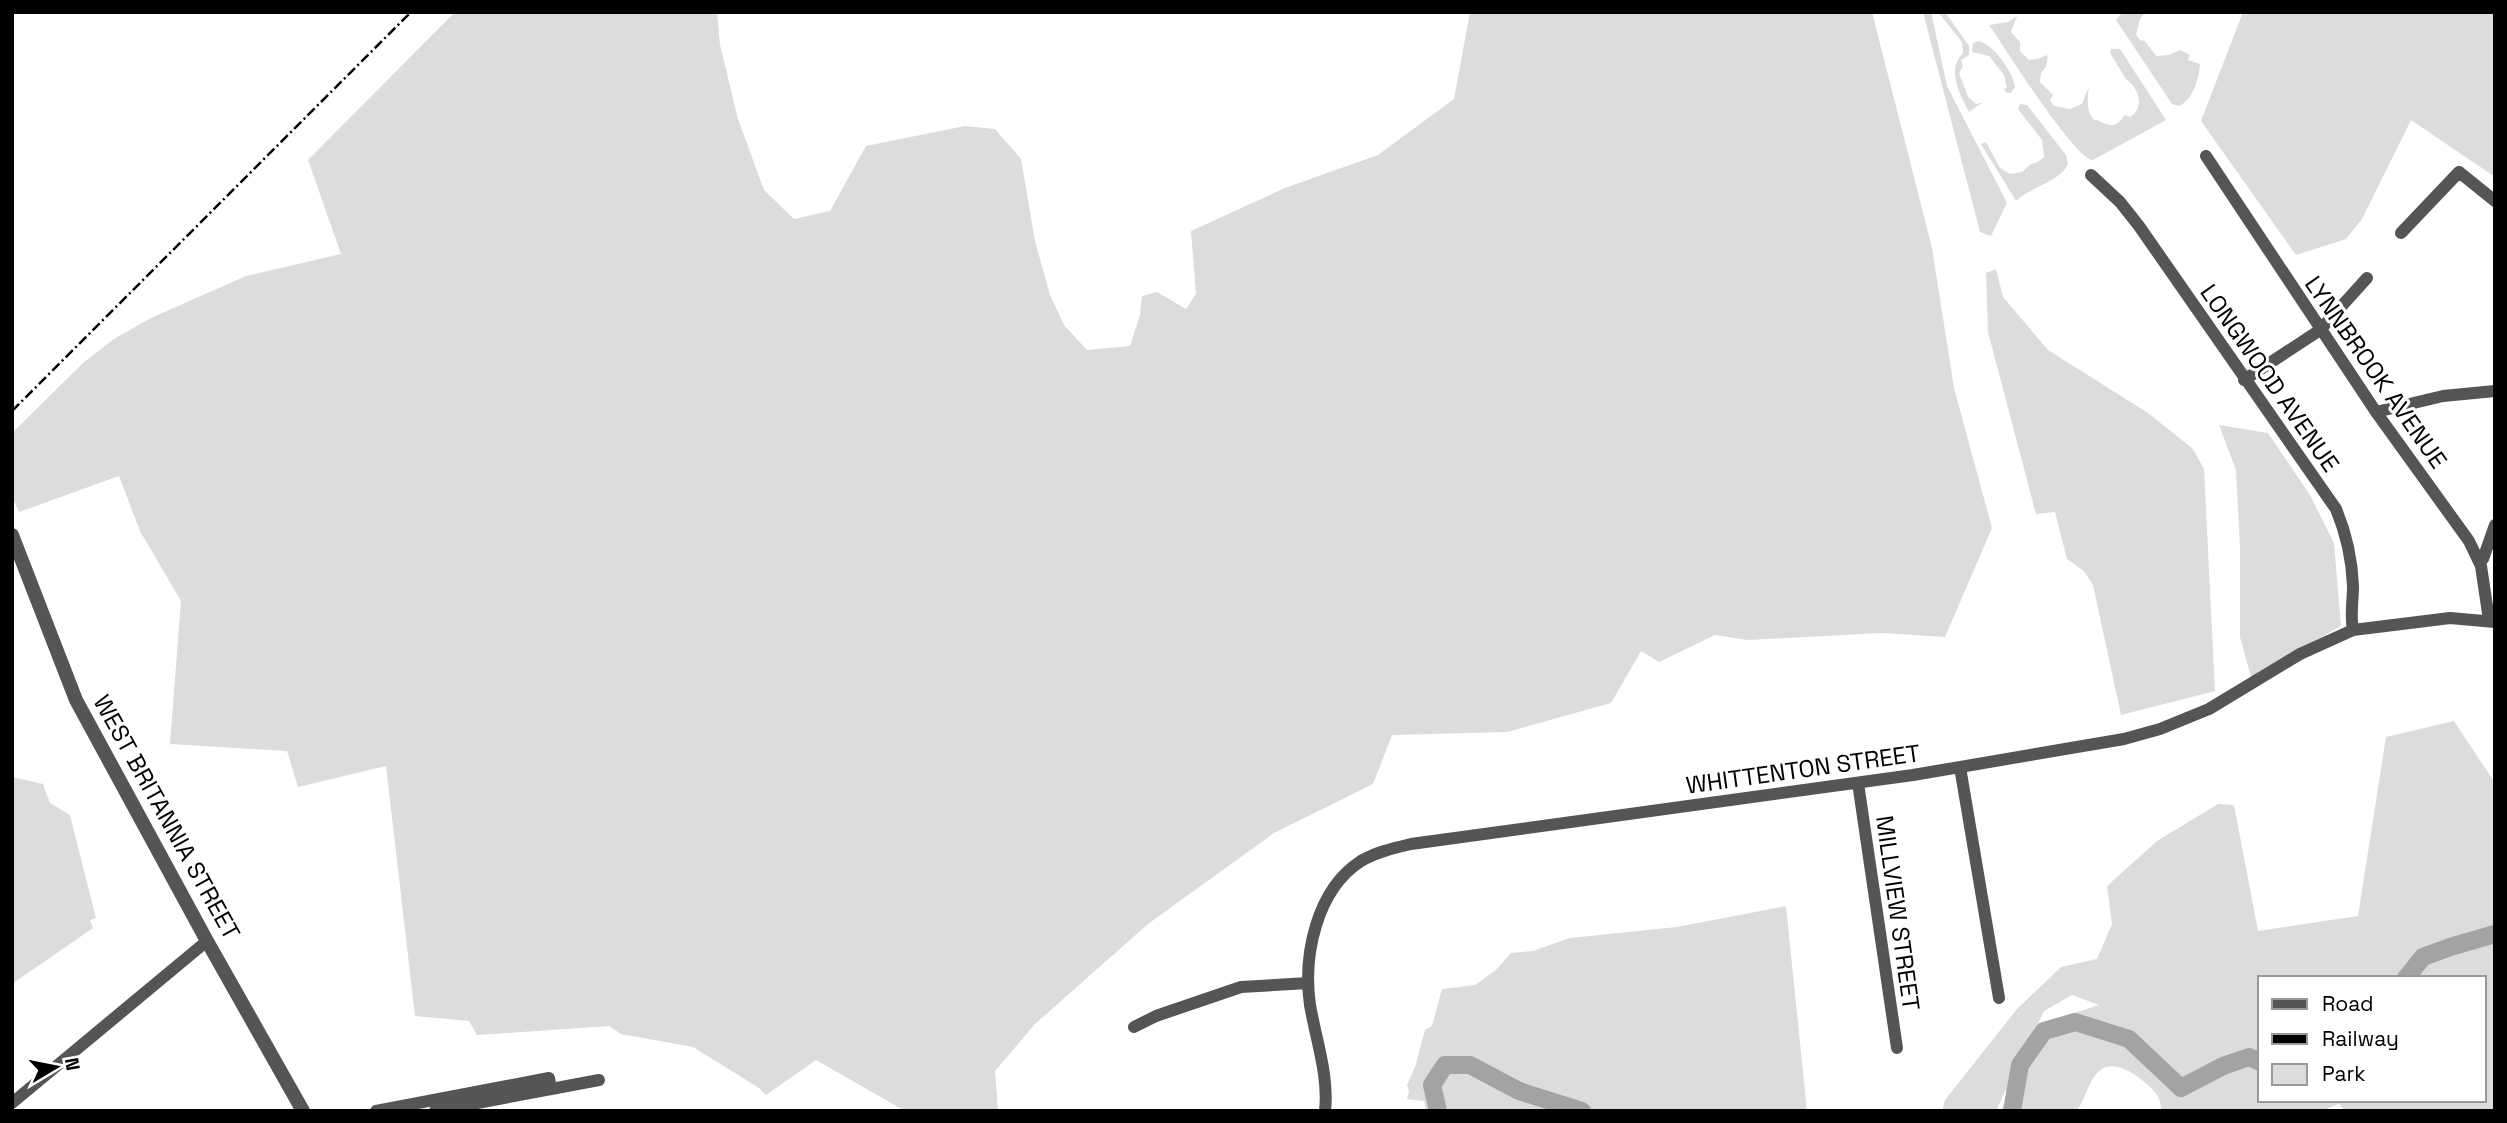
<svg xmlns="http://www.w3.org/2000/svg" width="2507" height="1123" font-family="'Space Grotesk',sans-serif">
<style>
.green{fill:#dcdcdc;fill-rule:evenodd}
.lines{fill:none;stroke-linecap:round;stroke-linejoin:round}
.river{stroke:#a3a3a3;stroke-width:18}
.minor{stroke:#555;stroke-width:12}
.tertiary{stroke:#555;stroke-width:14}
.rail{stroke:#000;stroke-width:2.5;stroke-dasharray:10 3.5 2 3.5;stroke-linecap:butt}
.labels{text-anchor:middle;dominant-baseline:central;stroke-width:6;stroke-linejoin:round;paint-order:stroke}
.street-label{font-size:24px;fill:#000;stroke:#fff}
</style>
<rect width="100%" height="100%" fill="#fff"/>
<path class="green" d="M455,12H717L720,45L738,119L764,190L794,219L830,211L866,146L965,126L995,129L1021,159L1035,241L1050,295L1064,325L1087,350L1130,346L1140,315L1142,296L1157,292L1186,309L1196,294L1191,231L1285,188L1378,155L1454,99L1470,12H1872L1932,248L1954,388L1992,528L1945,637L1881,633L1748,640L1715,635L1659,662L1641,651L1611,703L1507,732L1392,735L1373,784L1274,833L1148,924L1035,1024L995,1071L998,1111H905L816,1060L766,1095L759,1088L693,1047L621,1034L609,1026L477,1035L469,1021L415,1016L386,766L298,787L287,751L170,744L181,601L140,531L119,476L19,512L12,496V433L83,363L114,339L151,318L246,276L341,254L308,160Z
M1923,12H1931L1947,86L2007,203L1991,236L1980,232Z
M1938,12H1945L1969,46V55L1961,60L1963,66L1959,73L1968,97L1976,104L1983,102L1969,112C1960,94 1946,70 1963,53L1962,42Z
M2123,12H2145L2140,19L2136,35L2140,40L2145,41L2156,56L2169,55L2180,50L2190,55L2188,60L2200,64C2199,78 2193,100 2179,106L2172,104L2116,20Z
M2243,12H2495V177L2411,120L2362,219L2346,239L2296,255L2201,121Z
M2017,16L2011,32L2020,42V51L2029,60L2041,58L2046,55L2048,57L2046,67L2041,73L2040,82L2053,95L2050,100L2054,106L2070,109L2082,104L2089,86C2088,94 2086,108 2091,116C2095,123 2095,118 2101,122C2113,127 2116,127 2125,115L2130,117C2145,108 2139,88 2126,79L2110,53L2111,49H2120L2166,120L2093,160C2074,159 2004,46 1989,25L2008,22Z
M1978,41C1993,43 2013,72 2015,87L2011,93H2007L2004,89L2007,88L2004,75L1989,56L1972,52L1973,43Z
M2020,104L2027,105L2066,155L2068,164C2060,182 2030,187 2016,201L1981,144L1986,142L2000,168L2010,174L2022,172L2031,164L2036,163L2044,157L2042,140L2018,109Z
M1996,269L2003,297L2048,350L2148,413L2193,449L2204,469L2215,691L2121,715L2093,585L2084,571L2067,559L2055,512L2036,514L1988,332L1986,273Z
M2219,425L2268,433L2310,495L2334,543L2341,626L2251,677L2240,637V548L2236,470Z
M2454,721L2495,783V1111H2345L2339,1104L2321,1111H2161C2161,1106 2160,1099 2157,1095C2148,1082 2118,1058 2102,1069C2089,1078 2086,1098 2077,1111H2001L2008,1096L2006,1089L1996,1111H1942L1945,1100L2017,1009L2061,967L2097,959L2112,924L2107,886L2157,841L2218,804L2234,805L2258,931L2358,916L2386,737ZM2260,978H2484V1100H2260ZM2072,995L2099,1005L2065,1016L2054,1028L2028,1045L2044,1011Z
M12,777L43,784L50,803L70,815L96,918L90,920L93,928L12,984Z
M1786,906L1807,1111H1426L1424,1101L1407,1099L1409,1091L1407,1085L1415,1067L1425,1030L1432,1026L1442,989L1475,985L1496,970L1511,953L1533,951L1570,938L1677,927Z"/>
<g class="lines">
<path class="river" d="M2406,978L2423,957L2450,947L2495,934
M1438,1111L1432,1085L1445,1065H1470L1519,1091L1582,1111
M2012,1111L2020,1065L2044,1031L2075,1022L2129,1039L2181,1088L2223,1066L2249,1057L2260,1062"/>
<path class="minor" d="M2206,156L2376,412L2469,541L2481,566L2489,620
M2091,175L2120,202L2139,226L2336,509C2346,533 2352,560 2353,586C2353,601 2350,615 2353,630
M2401,233L2459,172L2495,201
M2244,380L2320,330L2367,278
M2376,412L2443,396L2495,391
M2479,560L2483,559L2495,525
M1960,767L1999,998
M1858,783L1897,1048
M1134,1027L1156,1016L1241,987L1308,983
M12,1103L207,941
M376,1111L549,1078L551,1089
M435,1111L599,1080
M1325,1111C1329,1076 1316,1040 1310,1005C1303,956 1316,890 1361,861C1376,852 1394,848 1411,844L1913,775L2124,739L2160,729L2209,709L2300,654L2353,630L2450,618L2495,622"/>
<path class="tertiary" d="M12,535L76,700L207,941L303,1111"/>
<path class="rail" d="M12,411L411,12"/>
</g>
<g class="labels">
<g class="street-label">
<text transform="translate(2376 372) rotate(55)">LYNNBROOK AVENUE</text>
<text transform="translate(2270 378) rotate(55)">LONGWOOD AVENUE</text>
<text transform="translate(1803 769) rotate(-8)">WHITTENTON STREET</text>
<text transform="translate(167 817) rotate(61)">WEST BRITANNIA STREET</text>
<text transform="translate(1898 913) rotate(82)">MILLVIEW STREET</text>
</g>
</g>
<rect width="2507" height="1123" fill="none" stroke="#000000" stroke-width="28"/>
<rect x="2258" y="976" width="228" height="126" fill="#ffffff" stroke="#999999" stroke-width="2"/>
<rect x="2272" y="999" width="35" height="10" fill="#555555" stroke="#999999" stroke-width="2"/>
<text x="2322" y="1011" font-size="21" fill="#000000">Road</text>
<rect x="2272" y="1034" width="35" height="10" fill="#000000" stroke="#999999" stroke-width="2"/>
<text x="2322" y="1046" font-size="21" fill="#000000">Railway</text>
<rect x="2272" y="1064" width="35" height="21" fill="#dcdcdc" stroke="#999999" stroke-width="2"/>
<text x="2322" y="1081" font-size="21" fill="#000000">Park</text>
<g transform="translate(56 1067) rotate(80)" stroke="#ffffff" stroke-width="5" paint-order="stroke">
<path d="M0-5L12 26L0 18L-12 26Z" fill="#000000"/>
<text y="-10" font-size="19" font-weight="bold" text-anchor="middle" fill="#000000">N</text>
</g>
</svg>
